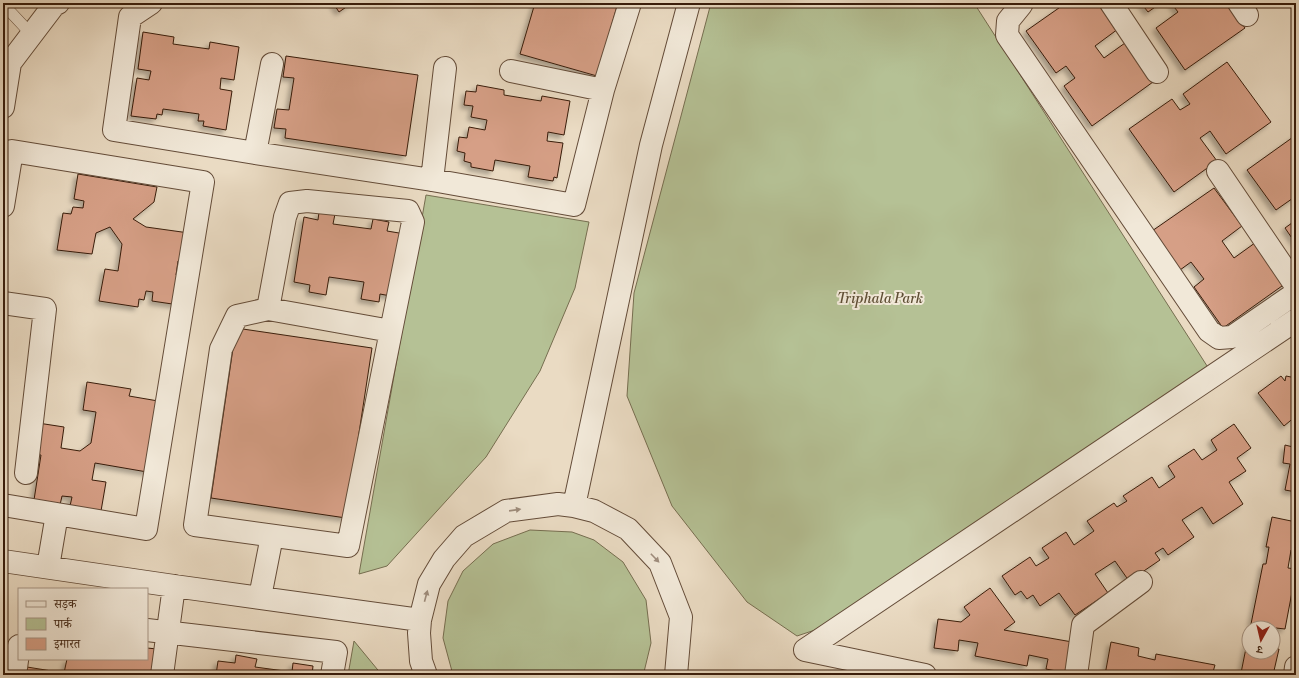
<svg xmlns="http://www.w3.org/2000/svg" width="1299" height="678" font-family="'Libre Bodoni','Noto Serif Devanagari',serif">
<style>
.green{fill:#b5c195;stroke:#766e50}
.building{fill:#d69f86;stroke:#381c0b;filter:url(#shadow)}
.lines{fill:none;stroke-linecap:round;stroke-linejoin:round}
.lane-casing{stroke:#644c39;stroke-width:12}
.street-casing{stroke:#644c39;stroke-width:24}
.lane{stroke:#f1e8d8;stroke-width:11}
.street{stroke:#f1e8d8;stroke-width:22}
.oneway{fill:#9e8c7c}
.labels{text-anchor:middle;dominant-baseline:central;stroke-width:4;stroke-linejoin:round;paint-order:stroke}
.park-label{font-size:14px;font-style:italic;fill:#5e4e34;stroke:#f1e8d8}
</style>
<defs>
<filter id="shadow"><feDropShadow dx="-3.5" dy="3.5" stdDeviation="2" flood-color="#0004"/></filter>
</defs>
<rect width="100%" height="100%" fill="#eadbc3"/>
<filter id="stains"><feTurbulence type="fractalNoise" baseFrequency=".005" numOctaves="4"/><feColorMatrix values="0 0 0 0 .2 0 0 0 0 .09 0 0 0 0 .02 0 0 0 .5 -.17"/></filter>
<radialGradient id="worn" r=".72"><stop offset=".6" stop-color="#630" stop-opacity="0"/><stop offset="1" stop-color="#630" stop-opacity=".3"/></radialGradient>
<path class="green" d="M711,3H974L1209,369L815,630L797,636L747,602L672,506L627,396L634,293Z
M426,195L589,222L575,288L540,371L486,457L387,566L359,574Z
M530,530L572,532L594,540L623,562L646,600L651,643L644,672L642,675H453L443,638L448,601L463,571L493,544Z
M354,641L382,675H348Z"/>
<path class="building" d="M333,3H352L339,12Z
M535,3H618L597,76L520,54Z
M1066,3H1099L1118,29L1095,46L1104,58L1125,43L1153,82L1092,126L1064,86L1075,78L1066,66L1056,73L1026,31Z
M1141,3H1161L1148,12Z
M1171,3H1227L1245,28L1185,70L1156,28L1178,12Z
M143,32L174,37L173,44L209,49L210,42L239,47L234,80L221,78L220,89L232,91L226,130L203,126L204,121H198L199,114L163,109L162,115L157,114L156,119L131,116L137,78L149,80L151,71L138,69Z
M286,56L418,75L406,156L285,138L286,129L274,128L277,109L289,110L294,78L283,77Z
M1227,62L1271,122L1226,154L1210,131L1200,138L1217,161L1174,192L1129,129L1172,99L1180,110L1190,104L1183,94Z
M477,85L504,90V95L541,101L542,96L570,101L564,135L548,132L547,141L563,143L557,178L554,177L553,181L528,177L530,166L495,160L493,171L471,167V163L464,161L465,153L457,151L459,137L467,138L469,127L485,130L487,120L471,117L473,106L464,105L466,91L476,92Z
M1296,135V196L1276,210L1247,170Z
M78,174L157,187L154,202L133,219L146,227L189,233L185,262L178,261L176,275L183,276L179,305L152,301L153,292L146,291L144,300L139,299L138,307L99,301L105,269L118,271L122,244L110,227L96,233L92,254L57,250L63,213L71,214L73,207L83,208L84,201L74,199Z
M1214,188L1242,226L1222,241L1234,258L1259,240L1289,281L1223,328L1194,287L1204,279L1191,262L1180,270L1152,231Z
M319,212L335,214L333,224L371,229L373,219L389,222L387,231L405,234L396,297L380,294L379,302L361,299L364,282L329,277L326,295L309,292L310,285L294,282L304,217L318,220Z
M1296,220V244L1285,228Z
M236,328L372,348L346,518L211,498Z
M1281,376L1285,381L1286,376L1296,378V416L1284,426L1258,393Z
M87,382L131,389L129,396L164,402L153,473L95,463L92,480L106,482L101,511L70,506L72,497L62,496L60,505L34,500L41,455L33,454L38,423L64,427L61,448L80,451L91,443L96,412L83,410Z
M1234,424L1251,448L1237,458L1246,471L1229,482L1243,504L1213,524L1202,507L1182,520L1194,537L1168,555L1163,548L1155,553L1160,560L1129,581L1115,561L1095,574L1108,593L1075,615L1059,593L1040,606L1033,595L1027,599L1021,591L1015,595L1002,576L1030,557L1036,566L1049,558L1042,548L1066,532L1074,545L1094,531L1087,521L1114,503L1117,507L1127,501L1123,496L1152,477L1159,488L1175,477L1168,466L1194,449L1202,460L1217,450L1211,440Z
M1296,430V492L1285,490L1290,464L1283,463L1285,445L1293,447Z
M1272,517L1296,522V551L1291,550L1288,568L1296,569V571L1285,629L1276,628L1273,644V628H1254L1255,624H1251L1263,564H1266L1269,547H1266Z
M990,588L1015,622L1004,630L1078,643L1072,674L1046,669L1048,659L1029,655L1027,666L975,656L978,643L959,640L958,651L934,648L938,619L961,622L970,615L964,607Z
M1111,642L1139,648L1138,656L1155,660L1156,654L1215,665L1213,672L1229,675H1105Z
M1247,643H1249V652H1273V648L1279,649L1273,675H1233L1234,672L1241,673Z
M147,648L157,649L153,675H26L27,667L64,673L67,659H147Z
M236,655L257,659L255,667L292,672L293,663L313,666L312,675H216L218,661L235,663Z"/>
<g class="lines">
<g class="lane-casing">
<path id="lane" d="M3,4L32,35"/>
</g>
<g class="street-casing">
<path id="street" d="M151,3L130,17L114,130L255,153L432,180L574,205L603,90L630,3
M1020,3L1021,5L1008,21L1007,35L1209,331L1219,338L1232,337L1296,293
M1111,3L1157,72
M1239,3L1247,15
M511,71L603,90
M3,107L10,63L54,5L58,3
M255,153L272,64
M1218,171L1296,286
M432,180L445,68
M3,206L12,151L203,182L146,529L3,505
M3,303L45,309L26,473
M268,309L391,331L348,546L195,525L221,349L237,316Z
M268,309L285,217L290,203L307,201L408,211L413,222L391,331
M574,506L651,145L689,3
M3,561L174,586L420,620
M48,567L57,514
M260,597L272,536
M147,630L336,652L332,675
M15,675L19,646
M162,675L174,586
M426,675L421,661L419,633L420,620L429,584L444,559L464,536L506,511L558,504L574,506L594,511L628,529L660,563L681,617L676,675
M925,675L805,650L1296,320
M1076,675L1083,625L1141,582
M1295,675L1296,667"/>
</g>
<use href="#lane" class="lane"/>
<use href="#street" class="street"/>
</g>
<defs><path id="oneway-solid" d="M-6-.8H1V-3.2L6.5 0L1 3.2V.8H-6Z"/></defs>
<g class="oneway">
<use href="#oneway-solid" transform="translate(515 510) rotate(-8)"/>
<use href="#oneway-solid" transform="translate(655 558) rotate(46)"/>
<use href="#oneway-solid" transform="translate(426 596) rotate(-75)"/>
</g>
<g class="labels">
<g class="park-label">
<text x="880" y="299">Triphala Park</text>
</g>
</g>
<rect width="1299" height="678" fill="none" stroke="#eadbc3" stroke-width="16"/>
<rect x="4" y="4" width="1291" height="670" fill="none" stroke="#381c0b" stroke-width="2"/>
<rect x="8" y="8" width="1283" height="662" fill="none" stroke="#381c0b"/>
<rect x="18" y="588" width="130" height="72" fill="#f1e8d8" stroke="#a79686"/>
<rect x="26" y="601" width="20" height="6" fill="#f1e8d8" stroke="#a79686"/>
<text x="54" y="608" font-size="12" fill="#381c0b">सड़क</text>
<rect x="26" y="618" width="20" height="12" fill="#b5c195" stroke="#a79686"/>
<text x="54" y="628" font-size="12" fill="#381c0b">पार्क</text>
<rect x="26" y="638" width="20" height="12" fill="#d69f86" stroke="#a79686"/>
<text x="54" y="648" font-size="12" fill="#381c0b">इमारत</text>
<g transform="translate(1261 640) rotate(188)"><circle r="19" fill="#f1e8d8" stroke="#a79686"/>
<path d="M0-3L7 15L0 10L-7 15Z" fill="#8f2418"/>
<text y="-6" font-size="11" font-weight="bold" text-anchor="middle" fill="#381c0b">उ</text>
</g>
<rect width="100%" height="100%" filter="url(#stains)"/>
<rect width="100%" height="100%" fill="url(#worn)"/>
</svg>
